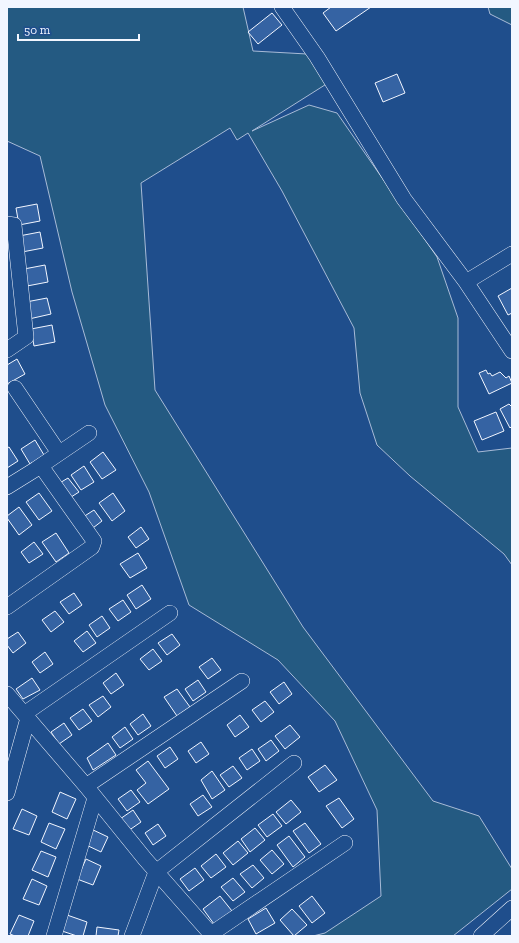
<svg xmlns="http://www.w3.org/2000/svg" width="519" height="943" font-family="'Zilla Slab',serif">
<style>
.green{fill:#245a82;stroke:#a8bbd7}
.building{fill:#3563a3;stroke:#f2f6ff}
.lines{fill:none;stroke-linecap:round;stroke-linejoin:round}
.street-casing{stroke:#f2f6ff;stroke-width:16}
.street{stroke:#1f4e8c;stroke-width:15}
</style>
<rect width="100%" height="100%" fill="#1f4e8c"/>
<path class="green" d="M7,7H243L253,51L307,54L328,83L252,131L309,105L337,113L437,257L458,318V407L478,452L512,448V565L504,554L410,476L377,445L360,393L354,328L282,191L248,133L237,140L230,128L141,183L155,390L303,627L433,801L479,816L512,869V889L453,936H313L325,933L381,896L377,810L335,721L278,660L189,605L149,492L105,405L72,292L40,156L7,141Z
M488,7H512V25L490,14Z"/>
<path class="building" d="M331,7H371L336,31L323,13Z
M272,13L282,25L258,44L248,32Z
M397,74L405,93L383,102L375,83Z
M37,204L40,221L19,225L16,208Z
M40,232L43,248L22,252L19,236Z
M45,265L48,282L27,286L24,269Z
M512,288V313L508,315L498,296Z
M47,298L51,314L29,319L26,302Z
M52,325L55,342L34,346L31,329Z
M17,359L25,374L7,384V365Z
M486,370L488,374L490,373L492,376L500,372L506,378L509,376L512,383L489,394L479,373Z
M509,404L512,407V426L510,428L500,409Z
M496,412L504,431L482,440L474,421Z
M35,440L44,455L30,464L21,449Z
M9,447L18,461L7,468V448Z
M103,452L116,470L102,479L90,462Z
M84,466L94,482L81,490L71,475Z
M68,478L79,492L68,499L58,484Z
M39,493L52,511L39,520L26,502Z
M113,493L125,511L112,521L99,503Z
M19,507L32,525L19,535L7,518V516Z
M94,510L102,521L89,531L80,519Z
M141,527L149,539L136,548L128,537Z
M56,533L69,553L56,562L42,542Z
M34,542L43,554L29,563L21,552Z
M138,553L147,568L130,578L120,564Z
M142,585L151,599L136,609L127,595Z
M74,593L82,605L69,614L60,602Z
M123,600L131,612L118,621L109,609Z
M55,611L64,622L51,632L42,620Z
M102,616L110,628L97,637L89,625Z
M87,631L96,643L83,652L74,641Z
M18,632L26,643L13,653L7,645V639Z
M172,634L180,645L167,655L158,643Z
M153,649L162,661L149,670L140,659Z
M45,652L53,664L40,673L32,662Z
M212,658L221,670L208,679L199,667Z
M116,673L124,685L111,694L103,683Z
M32,678L40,690L23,699L16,689Z
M198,680L206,692L193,701L185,689Z
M284,682L292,694L279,704L270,692Z
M177,689L190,707L177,716L164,697Z
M103,696L111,707L98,717L89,705Z
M265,701L274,712L261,722L252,710Z
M83,709L92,721L79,730L70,718Z
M143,714L151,726L138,735L130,724Z
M240,715L249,727L235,737L227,725Z
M64,723L72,735L59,744L51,732Z
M290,725L300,737L285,749L275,736Z
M125,727L133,739L120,748L112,737Z
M271,740L279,751L266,761L258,749Z
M201,742L209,754L196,763L188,751Z
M108,743L116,755L93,770L87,758Z
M170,747L178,759L165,768L157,756Z
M252,749L260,761L247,770L239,758Z
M148,761L169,789L148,804L137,790L146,783L136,770Z
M325,765L337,780L319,792L308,777Z
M233,766L242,778L229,787L220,775Z
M212,771L225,790L212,799L201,780Z
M131,790L140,802L127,811L118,799Z
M60,792L76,799L67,819L52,812Z
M203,795L212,807L198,816L190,804Z
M339,798L354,819L342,828L326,806Z
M291,800L301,812L286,824L276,812Z
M22,809L37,816L29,835L13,829Z
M133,810L141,822L128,831L120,819Z
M273,814L282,826L267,837L258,825Z
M49,823L65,829L56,849L41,842Z
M305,823L321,844L309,853L293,831Z
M158,824L166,836L153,845L145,833Z
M89,828L108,837L101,852L82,843Z
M255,828L265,840L250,852L241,839Z
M289,836L305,857L293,867L277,845Z
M238,841L248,853L233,865L223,853Z
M272,850L284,864L272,874L260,860Z
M41,851L56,857L48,877L32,870Z
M216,854L226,867L211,878L201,866Z
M86,859L101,866L93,885L77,879Z
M253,865L264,878L252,888L240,874Z
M195,868L204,880L189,891L180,879Z
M233,878L245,892L233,901L221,887Z
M32,879L47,886L39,905L23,899Z
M220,896L232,911L214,924L203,909Z
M312,896L325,913L312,923L299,906Z
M266,908L275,923L256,934L248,919Z
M292,909L307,925L294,936L280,920Z
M19,915L34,921L28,936H15L10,934Z
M67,915L87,922L83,936H77L62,931Z
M97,927L119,930L118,936H96Z"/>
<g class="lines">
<g class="street-casing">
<path id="street" d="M282,7L317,57L404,199L466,282L512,351
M7,224L14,225L26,337L7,350
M466,282L512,254
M15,388L59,453
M7,487L36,469L89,433
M7,607L92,547L94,541L41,466
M7,694L86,786L145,859L211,934L345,843
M24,714L170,613
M86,786L242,681
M7,793L28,718
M54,936L95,798
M132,936L156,872L294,763
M481,936L512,908"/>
</g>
<use href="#street" class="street"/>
</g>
<rect width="519" height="943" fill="none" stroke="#f2f6ff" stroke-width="16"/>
<path d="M18 34v6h121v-6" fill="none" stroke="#f2f6ff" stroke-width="2"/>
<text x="24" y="34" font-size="12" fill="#f2f6ff" stroke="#1f4e8c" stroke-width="3" paint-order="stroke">50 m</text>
</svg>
